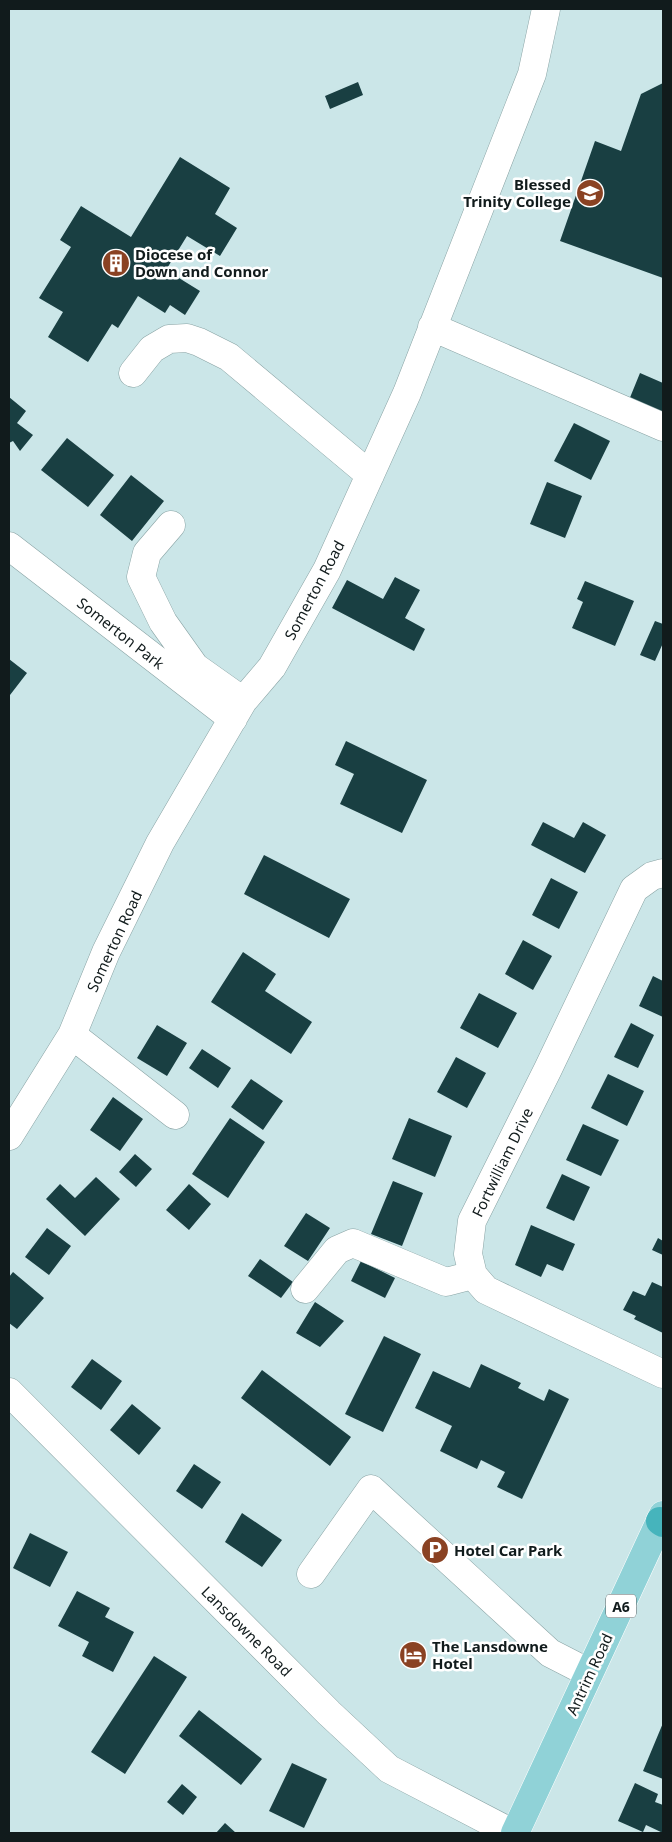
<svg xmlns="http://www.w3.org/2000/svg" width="672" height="1842" font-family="'Noto Sans',sans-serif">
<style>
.building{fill:#193f42}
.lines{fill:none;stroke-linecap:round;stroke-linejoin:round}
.minor-casing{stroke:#89a3a4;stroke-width:29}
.major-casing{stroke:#fff;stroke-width:29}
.highway-casing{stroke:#fff;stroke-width:29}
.minor{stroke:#fff;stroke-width:28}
.major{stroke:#90d2d7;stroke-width:28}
.highway{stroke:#46b4bc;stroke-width:28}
.labels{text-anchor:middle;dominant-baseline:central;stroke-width:5;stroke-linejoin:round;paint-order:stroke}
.shield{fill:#fff;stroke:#585f60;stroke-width:1}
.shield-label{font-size:14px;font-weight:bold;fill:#111b1c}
.poi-label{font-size:15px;font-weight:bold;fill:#111b1c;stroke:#fff;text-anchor:start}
.street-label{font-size:15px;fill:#111b1c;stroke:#fff}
</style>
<rect width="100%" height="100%" fill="#cbe6e8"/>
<path class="building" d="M358,82L363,95L330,109L325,96Z
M663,83V278L560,241L595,141L621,151L641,94Z
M180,157L230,188L215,214L237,228L220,256L187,236L166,270L200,291L185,315L170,305L165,313L138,296L118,328L112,324L88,362L48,337L63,312L39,298L71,247L60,240L81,206L131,237Z
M640,373L663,383V415L629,400Z
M9,397L26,411L17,423L33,435L20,451L13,441L9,443Z
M574,423L610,441L591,480L554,461Z
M67,438L114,475L88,507L41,470Z
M131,475L164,501L132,541L100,515Z
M547,482L582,496L565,538L530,524Z
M395,577L420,590L405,618L425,629L414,651L332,608L347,580L383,599Z
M585,581L634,601L615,646L572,628L583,602L577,599Z
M655,621L663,624V643L655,661L640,655Z
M9,659L27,673L10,695L9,694Z
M346,741L427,780L402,833L340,804L354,774L335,765Z
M543,822L574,838L583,822L606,835L585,873L531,845Z
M264,855L350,899L329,938L244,894Z
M551,878L578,892L559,929L532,915Z
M523,940L552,956L533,990L505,974Z
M243,952L276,974L265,991L312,1022L291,1054L211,1002Z
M653,976L663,981V1017L639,1006Z
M479,993L517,1013L498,1048L460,1028Z
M631,1023L654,1035L638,1068L614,1057Z
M157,1025L187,1043L167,1076L137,1058Z
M202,1049L231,1068L218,1088L189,1068Z
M456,1057L486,1073L467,1108L437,1092Z
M608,1074L644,1091L627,1126L591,1108Z
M251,1079L283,1101L263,1130L231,1107Z
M113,1097L143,1119L120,1151L90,1130Z
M230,1118L265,1142L228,1198L192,1174Z
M409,1118L452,1136L435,1177L392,1159Z
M583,1124L619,1140L601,1176L566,1160Z
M135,1154L152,1169L136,1187L119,1172Z
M562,1174L590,1187L574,1221L546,1208Z
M96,1177L120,1199L85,1236L46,1199L60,1184L75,1198Z
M393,1181L423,1193L402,1246L371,1234Z
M189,1184L211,1204L189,1230L166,1210Z
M306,1213L330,1228L308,1261L284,1246Z
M531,1225L575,1244L563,1271L547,1264L541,1277L515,1265Z
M47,1228L71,1246L49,1275L25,1257Z
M658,1238L663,1241V1255L652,1250Z
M260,1259L293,1282L281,1298L248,1276Z
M361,1261L395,1278L385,1298L351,1281Z
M13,1272L44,1298L17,1329L9,1323V1277Z
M652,1282L663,1287V1333L634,1319L636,1316L623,1310L633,1291L645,1296Z
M315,1302L344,1321L320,1347L296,1333Z
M384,1336L421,1354L383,1432L345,1414Z
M92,1359L122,1381L101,1410L71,1387Z
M481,1364L521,1383L518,1388L544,1401L549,1389L569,1399L522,1499L497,1487L505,1472L481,1460L477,1469L440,1451L452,1426L415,1408L433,1371L470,1388Z
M262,1370L351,1437L330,1466L241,1398Z
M132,1404L161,1428L139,1455L110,1430Z
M194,1464L221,1482L202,1509L176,1491Z
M242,1513L282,1540L262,1567L225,1542Z
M30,1533L68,1552L50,1587L13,1568Z
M77,1591L110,1608L105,1617L134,1632L113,1672L82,1656L89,1642L58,1626Z
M154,1656L187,1677L125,1774L91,1752Z
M199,1710L262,1759L241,1785L179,1736Z
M663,1723V1779L643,1771Z
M292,1763L327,1779L304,1828L269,1811Z
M635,1783L658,1794L655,1802L663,1805V1833L646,1825L643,1832L618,1821Z
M182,1784L197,1797L183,1815L167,1802Z
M225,1823L236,1833H216Z"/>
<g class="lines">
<g class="minor-casing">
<path id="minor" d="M432,327L663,427
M133,373L152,349L169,339L187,338L199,342L229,357L370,475
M171,525L147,553L141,577L163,622L195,667L243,701
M9,546L233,719
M663,873L652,876L634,889L548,1069L472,1221L468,1254L473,1275L486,1290L663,1374
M72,1035L175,1115
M9,1136L72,1035L106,952L160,843L243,701L272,667L327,570L407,393L532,74L546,9
M305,1289L337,1250L353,1243L446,1282L473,1275
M9,1392L329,1713L389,1769L512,1833
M311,1574L371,1489L550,1653L589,1673"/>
</g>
<g class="major-casing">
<path id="major" d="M515,1833L663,1515"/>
</g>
<g class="highway-casing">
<path id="highway" d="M660,1521L663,1523"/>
</g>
<use href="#minor" class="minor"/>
<use href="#major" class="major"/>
<use href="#highway" class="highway"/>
</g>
<defs>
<g id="school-disc" transform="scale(1.4375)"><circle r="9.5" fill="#8a4223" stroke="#fff"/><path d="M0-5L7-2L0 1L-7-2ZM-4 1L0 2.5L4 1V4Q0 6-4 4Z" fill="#fff"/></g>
<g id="building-disc" transform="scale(1.4375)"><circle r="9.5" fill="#8a4223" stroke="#fff"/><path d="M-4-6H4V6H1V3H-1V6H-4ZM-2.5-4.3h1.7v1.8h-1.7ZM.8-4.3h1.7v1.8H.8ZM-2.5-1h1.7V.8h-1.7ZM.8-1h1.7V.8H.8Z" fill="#fff"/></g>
<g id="parking-disc" transform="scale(1.4375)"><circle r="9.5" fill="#8a4223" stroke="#fff"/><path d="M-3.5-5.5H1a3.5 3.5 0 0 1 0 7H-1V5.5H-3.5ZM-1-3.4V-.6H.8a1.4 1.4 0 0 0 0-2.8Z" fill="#fff"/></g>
<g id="hotel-disc" transform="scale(1.4375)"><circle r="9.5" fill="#8a4223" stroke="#fff"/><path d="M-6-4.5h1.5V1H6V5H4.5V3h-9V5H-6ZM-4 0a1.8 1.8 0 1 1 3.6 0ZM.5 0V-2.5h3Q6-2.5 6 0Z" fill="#fff"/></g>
</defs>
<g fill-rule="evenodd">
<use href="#school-disc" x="590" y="193"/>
<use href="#building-disc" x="116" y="263"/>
<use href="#parking-disc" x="435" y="1550"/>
<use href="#hotel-disc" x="413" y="1655"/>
</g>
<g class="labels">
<rect class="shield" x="606" y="1594.5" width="30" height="23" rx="4"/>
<g class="shield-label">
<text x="621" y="1606">A6</text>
</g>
<g class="poi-label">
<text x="571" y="184" text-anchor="end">Blessed<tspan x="571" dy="17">Trinity College</tspan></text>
<text x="135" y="254">Diocese of<tspan x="135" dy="17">Down and Connor</tspan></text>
<text x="454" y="1550">Hotel Car Park</text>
<text x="432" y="1646">The Lansdowne<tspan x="432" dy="17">Hotel</tspan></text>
</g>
<g class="street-label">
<text transform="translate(314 590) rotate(-62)">Somerton Road</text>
<text transform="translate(121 633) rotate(38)">Somerton Park</text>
<text transform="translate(114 941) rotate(-65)">Somerton Road</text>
<text transform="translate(502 1162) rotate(-64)">Fortwilliam Drive</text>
<text transform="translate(247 1631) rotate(45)">Lansdowne Road</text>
<text transform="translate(589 1674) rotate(-65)">Antrim Road</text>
</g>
</g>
<rect width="672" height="1842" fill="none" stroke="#111b1c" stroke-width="20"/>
</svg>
